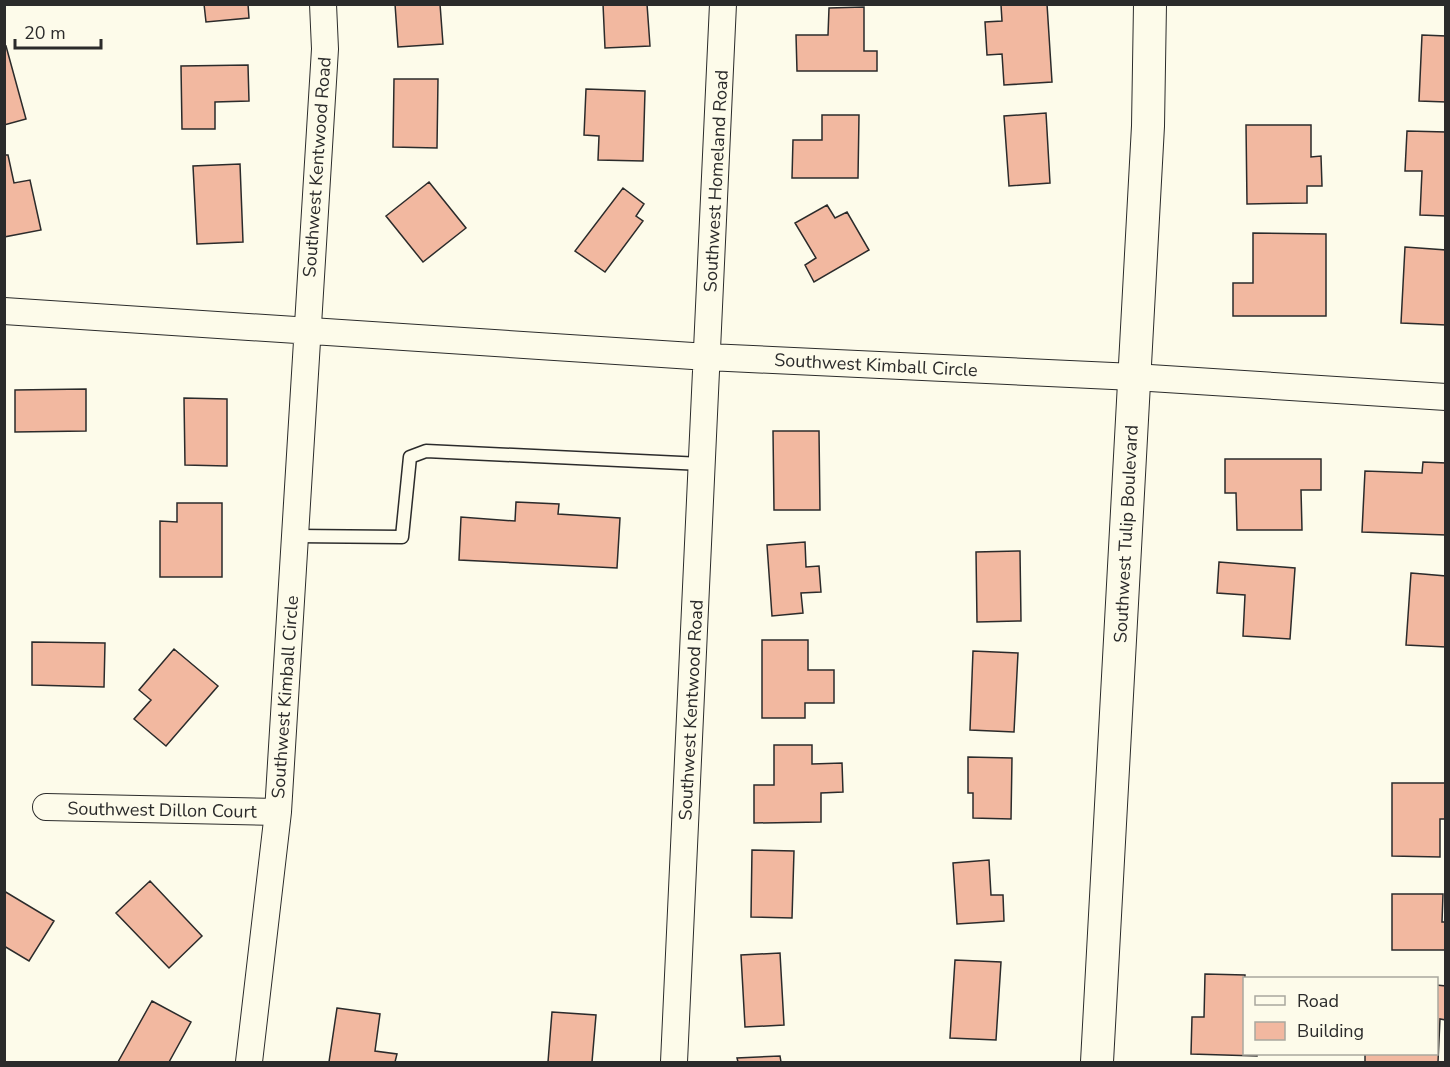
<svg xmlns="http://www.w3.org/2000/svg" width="1450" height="1067" font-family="'Nunito Sans',sans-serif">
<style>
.building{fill:#f2b8a0;stroke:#2b2b2b;stroke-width:1.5}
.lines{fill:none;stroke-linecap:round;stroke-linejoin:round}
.service-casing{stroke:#2b2b2b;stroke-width:15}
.minor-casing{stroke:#2b2b2b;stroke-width:28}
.tertiary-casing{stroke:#2b2b2b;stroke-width:34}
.service{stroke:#fdfbea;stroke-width:12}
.minor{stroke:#fdfbea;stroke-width:26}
.tertiary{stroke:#fdfbea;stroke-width:32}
.labels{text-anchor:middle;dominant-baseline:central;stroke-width:4.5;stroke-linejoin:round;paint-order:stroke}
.street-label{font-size:18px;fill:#2b2b2b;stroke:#fdfbea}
</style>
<rect width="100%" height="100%" fill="#fdfbea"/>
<path class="building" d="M204,4H248L249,18L206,22Z
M395,4H440L443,44L398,47Z
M603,4H647L650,46L605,48Z
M1047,4L1052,82L1004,85L1002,54L987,55L985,22L1002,21L1001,5Z
M864,7V51H877V71H797L796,35H828L829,8Z
M1422,35L1446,36V102L1419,101Z
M6,46L26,119L4,125V47Z
M248,65L249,101L215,102V129H182L181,66Z
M394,79H438L437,148L393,147Z
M586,89L645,91L643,161L598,160L599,136L584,135Z
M1046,113L1050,183L1009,186L1004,116Z
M822,115H859L858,178H792L793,140H822Z
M1246,125H1311V157L1321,156L1322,186H1307V203L1247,204Z
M1407,131L1446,132V216L1420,215L1422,171H1405Z
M4,155H8L14,183L30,180L41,230L4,237Z
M240,164L243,242L197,244L193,166Z
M429,182L466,228L423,262L386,216Z
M623,188L644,204L636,216L643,221L605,272L575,251Z
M827,205L835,218L847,212L869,250L814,282L805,265L816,258L795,223Z
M1253,233L1326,234V316H1233V283H1253Z
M1405,247L1446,250V325L1401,323Z
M86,389V431L15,432V390Z
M184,398L227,399V466L185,465Z
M773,431H819L820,510H774Z
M1225,459H1321V490H1301L1302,530H1237L1236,493H1225Z
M1423,462L1446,463V535L1362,532L1365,471L1422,473Z
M516,502L559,504L558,514L620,518L617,568L459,560L461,517L515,521Z
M177,503H222V577H160V521L177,522Z
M805,542L806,567L819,566L821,592L801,593L803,613L772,616L767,545Z
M1020,551L1021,621L977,622L976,552Z
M1219,562L1295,568L1290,639L1243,636L1245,595L1217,593Z
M1411,573L1446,576V647L1406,645Z
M762,640H808V670H834V703H805V718H762Z
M32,642L105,643L104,687L32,685Z
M174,649L218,686L166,746L134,719L151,700L139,690Z
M973,651L1018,653L1014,732L970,730Z
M774,745H812V764L842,763L843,792L821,793V822L754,823V785H774Z
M968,757L1012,758L1011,819L973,818V793H968Z
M1392,783H1446V819H1440V857L1392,856Z
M752,850L794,851L792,918L751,917Z
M989,860L991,895H1003L1004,921L957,924L953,863Z
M150,881L202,936L169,968L116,913Z
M4,891L54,921L29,961L4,946Z
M1392,894H1443L1442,922H1446V950H1392Z
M780,953L784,1025L745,1027L741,955Z
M955,960L1001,962L996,1040L950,1038Z
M1205,974L1245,975L1244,1054H1257V1056L1191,1054L1192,1017H1204Z
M1436,985L1446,986V1020L1440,1019L1438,1062H1365V1054H1436Z
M152,1001L191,1022L169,1062H118Z
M337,1008L380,1014L375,1051L397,1054L395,1062H329Z
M552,1012L596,1015L592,1062H548Z
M780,1056L781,1062H738L737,1058Z"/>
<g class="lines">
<g class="service-casing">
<path id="service" d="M295,536L402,537L410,457L426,451L702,464"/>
</g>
<g class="minor-casing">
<path id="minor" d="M4,311L708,357L1134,377L1446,397
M46,807L278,812
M249,1062L278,812L325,49L323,4
M674,1062L723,4"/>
</g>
<g class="tertiary-casing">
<path id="tertiary" d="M1097,1062L1148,126L1150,4"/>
</g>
<use href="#service" class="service"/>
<use href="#minor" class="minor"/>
<use href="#tertiary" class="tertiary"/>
</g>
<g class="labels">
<g class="street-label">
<text transform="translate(317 167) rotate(-86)">Southwest Kentwood Road</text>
<text transform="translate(716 181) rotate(-87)">Southwest Homeland Road</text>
<text transform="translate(876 365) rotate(3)">Southwest Kimball Circle</text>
<text transform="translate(1126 534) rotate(-87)">Southwest Tulip Boulevard</text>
<text transform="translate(285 697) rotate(-86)">Southwest Kimball Circle</text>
<text transform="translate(691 710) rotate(-87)">Southwest Kentwood Road</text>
<text transform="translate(162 810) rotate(1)">Southwest Dillon Court</text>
</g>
</g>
<rect width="1450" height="1067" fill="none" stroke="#2b2b2b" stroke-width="12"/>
<rect x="1243" y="977" width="195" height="78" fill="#fdfbea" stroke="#a9a89e" stroke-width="1.5"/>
<rect x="1255" y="996" width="30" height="9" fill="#fdfbea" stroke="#a9a89e" stroke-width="1.5"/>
<text x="1297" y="1007" font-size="18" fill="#2b2b2b">Road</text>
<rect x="1255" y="1022" width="30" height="18" fill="#f2b8a0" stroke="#a9a89e" stroke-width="1.5"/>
<text x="1297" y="1037" font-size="18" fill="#2b2b2b">Building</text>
<path d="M15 39v9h86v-9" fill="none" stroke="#2b2b2b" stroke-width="3"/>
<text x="24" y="39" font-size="18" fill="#2b2b2b" stroke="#fdfbea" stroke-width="4.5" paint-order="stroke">20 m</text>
</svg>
